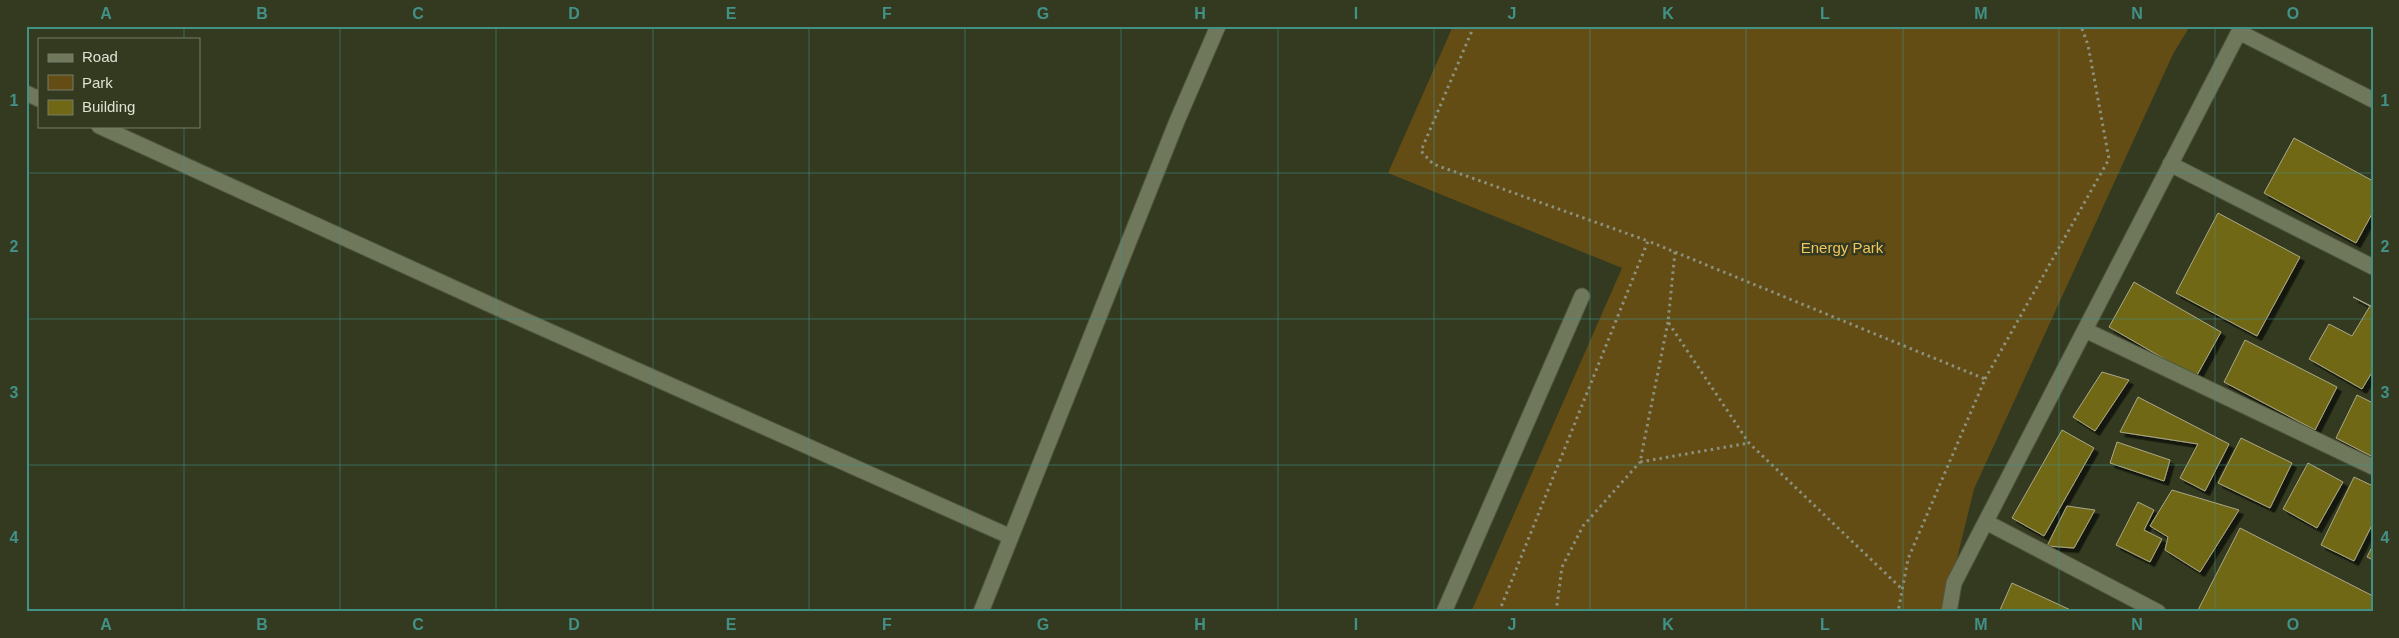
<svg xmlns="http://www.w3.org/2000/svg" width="2399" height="638" font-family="Helvetica,sans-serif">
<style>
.green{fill:#644c15}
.building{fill:#716816;stroke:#aaa888;filter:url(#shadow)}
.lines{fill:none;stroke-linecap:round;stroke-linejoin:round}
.minor-casing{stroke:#515740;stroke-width:17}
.path{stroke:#8b917c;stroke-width:3;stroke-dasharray:2.5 4;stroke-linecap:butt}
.minor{stroke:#70785c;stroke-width:15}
.grid{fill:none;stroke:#429187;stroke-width:1;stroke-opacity:0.55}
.labels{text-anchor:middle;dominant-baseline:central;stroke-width:5;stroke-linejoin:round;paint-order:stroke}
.park-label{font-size:15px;fill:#f1c460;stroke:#333a20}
.neatline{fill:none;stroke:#429187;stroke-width:2}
.grid-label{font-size:16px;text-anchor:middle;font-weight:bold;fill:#429187}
</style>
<defs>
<filter id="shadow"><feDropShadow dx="4.5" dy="4.5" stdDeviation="0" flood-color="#0009"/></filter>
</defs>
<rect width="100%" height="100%" fill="#333a20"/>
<path class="green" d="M1453,26H2190L2173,54L1974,489L1944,612H1471L1622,268L1388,173Z"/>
<path class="building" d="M2294,138L2373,181V212L2356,243L2264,193Z
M2218,213L2300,257L2257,336L2176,293Z
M2134,282L2221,332L2196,377L2109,327Z
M2353,297L2373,307V375L2371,374L2362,389L2309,359L2329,324L2352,336L2370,306Z
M2245,340L2337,387L2315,430L2224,382Z
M2102,372L2129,380L2095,431L2073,417Z
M2357,395L2373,403V457L2336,438Z
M2138,397L2229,444L2205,491L2180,478L2198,444L2120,432Z
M2062,430L2094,448L2044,536L2012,518Z
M2241,438L2292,463L2270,508L2218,483Z
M2117,442L2170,460L2164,481L2110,463Z
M2308,463L2343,482L2317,528L2283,509Z
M2354,477L2373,486V523L2354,561L2321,545Z
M2172,490L2239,510L2200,572L2165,550L2168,537L2150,526Z
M2138,502L2154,510L2144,530L2162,539L2150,562L2116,545Z
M2067,506L2095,510L2074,548L2047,546Z
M2240,528L2373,596V612L2198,610Z
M2373,545V560L2367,557Z
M2012,583L2075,612H1999Z"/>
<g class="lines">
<g class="minor-casing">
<path id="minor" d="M2239,32L2373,100
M26,93L39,99
M99,126L513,315L1011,537
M2170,164L2373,267
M2085,330L2373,467
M1986,522L2158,612
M981,612L1177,121L1218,26
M1444,612L1582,296
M1949,612L1954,583L2242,26"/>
</g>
<path class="path" d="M1474,26L1421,151L1433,164L1648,241
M1675,252L1668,322L1749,443L1902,589
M1668,322L1640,462L1749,443
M1985,379L2109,159L2088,45L2081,26
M1499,612L1648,241L1985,379L1908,559L1898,612
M1556,612L1562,567L1583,526L1640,462"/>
<use href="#minor" class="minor"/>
</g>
<path class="grid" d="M184,26V39M340,26V612M496,26V612M653,26V612M809,26V612M965,26V612M1121,26V612M1278,26V612M1434,26V612M1590,26V612M1746,26V612M1903,26V612M2059,26V612M2215,26V612M184,126V612M26,173H2373M26,319H2373M26,465H2373"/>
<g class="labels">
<g class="park-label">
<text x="1842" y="247">Energy Park</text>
</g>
</g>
<rect width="2399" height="638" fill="none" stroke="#333a20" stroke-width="55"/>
<rect x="38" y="38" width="162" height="90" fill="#333a20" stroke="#777d67"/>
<rect x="48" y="54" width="25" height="8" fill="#70785c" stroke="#777d67"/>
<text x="82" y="62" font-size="15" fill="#dde2d2">Road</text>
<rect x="48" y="75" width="25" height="15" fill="#644c15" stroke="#777d67"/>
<text x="82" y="88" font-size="15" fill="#dde2d2">Park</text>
<rect x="48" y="100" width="25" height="15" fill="#716816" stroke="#777d67"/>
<text x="82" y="112" font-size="15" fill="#dde2d2">Building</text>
<rect x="28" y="28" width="2344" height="582" class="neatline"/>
<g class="grid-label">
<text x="106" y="19">A</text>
<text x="262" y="19">B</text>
<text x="418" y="19">C</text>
<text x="574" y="19">D</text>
<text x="731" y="19">E</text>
<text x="887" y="19">F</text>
<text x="1043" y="19">G</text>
<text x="1200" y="19">H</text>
<text x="1356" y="19">I</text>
<text x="1512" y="19">J</text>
<text x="1668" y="19">K</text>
<text x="1825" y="19">L</text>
<text x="1981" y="19">M</text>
<text x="2137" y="19">N</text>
<text x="2293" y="19">O</text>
<text x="14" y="106">1</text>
<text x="2385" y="106">1</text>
<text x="14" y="252">2</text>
<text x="2385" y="252">2</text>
<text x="14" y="398">3</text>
<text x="2385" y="398">3</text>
<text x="14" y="543">4</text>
<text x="2385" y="543">4</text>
<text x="106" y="630">A</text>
<text x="262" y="630">B</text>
<text x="418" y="630">C</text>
<text x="574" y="630">D</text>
<text x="731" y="630">E</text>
<text x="887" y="630">F</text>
<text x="1043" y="630">G</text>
<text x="1200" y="630">H</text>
<text x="1356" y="630">I</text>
<text x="1512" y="630">J</text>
<text x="1668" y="630">K</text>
<text x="1825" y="630">L</text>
<text x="1981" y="630">M</text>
<text x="2137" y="630">N</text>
<text x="2293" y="630">O</text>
</g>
</svg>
